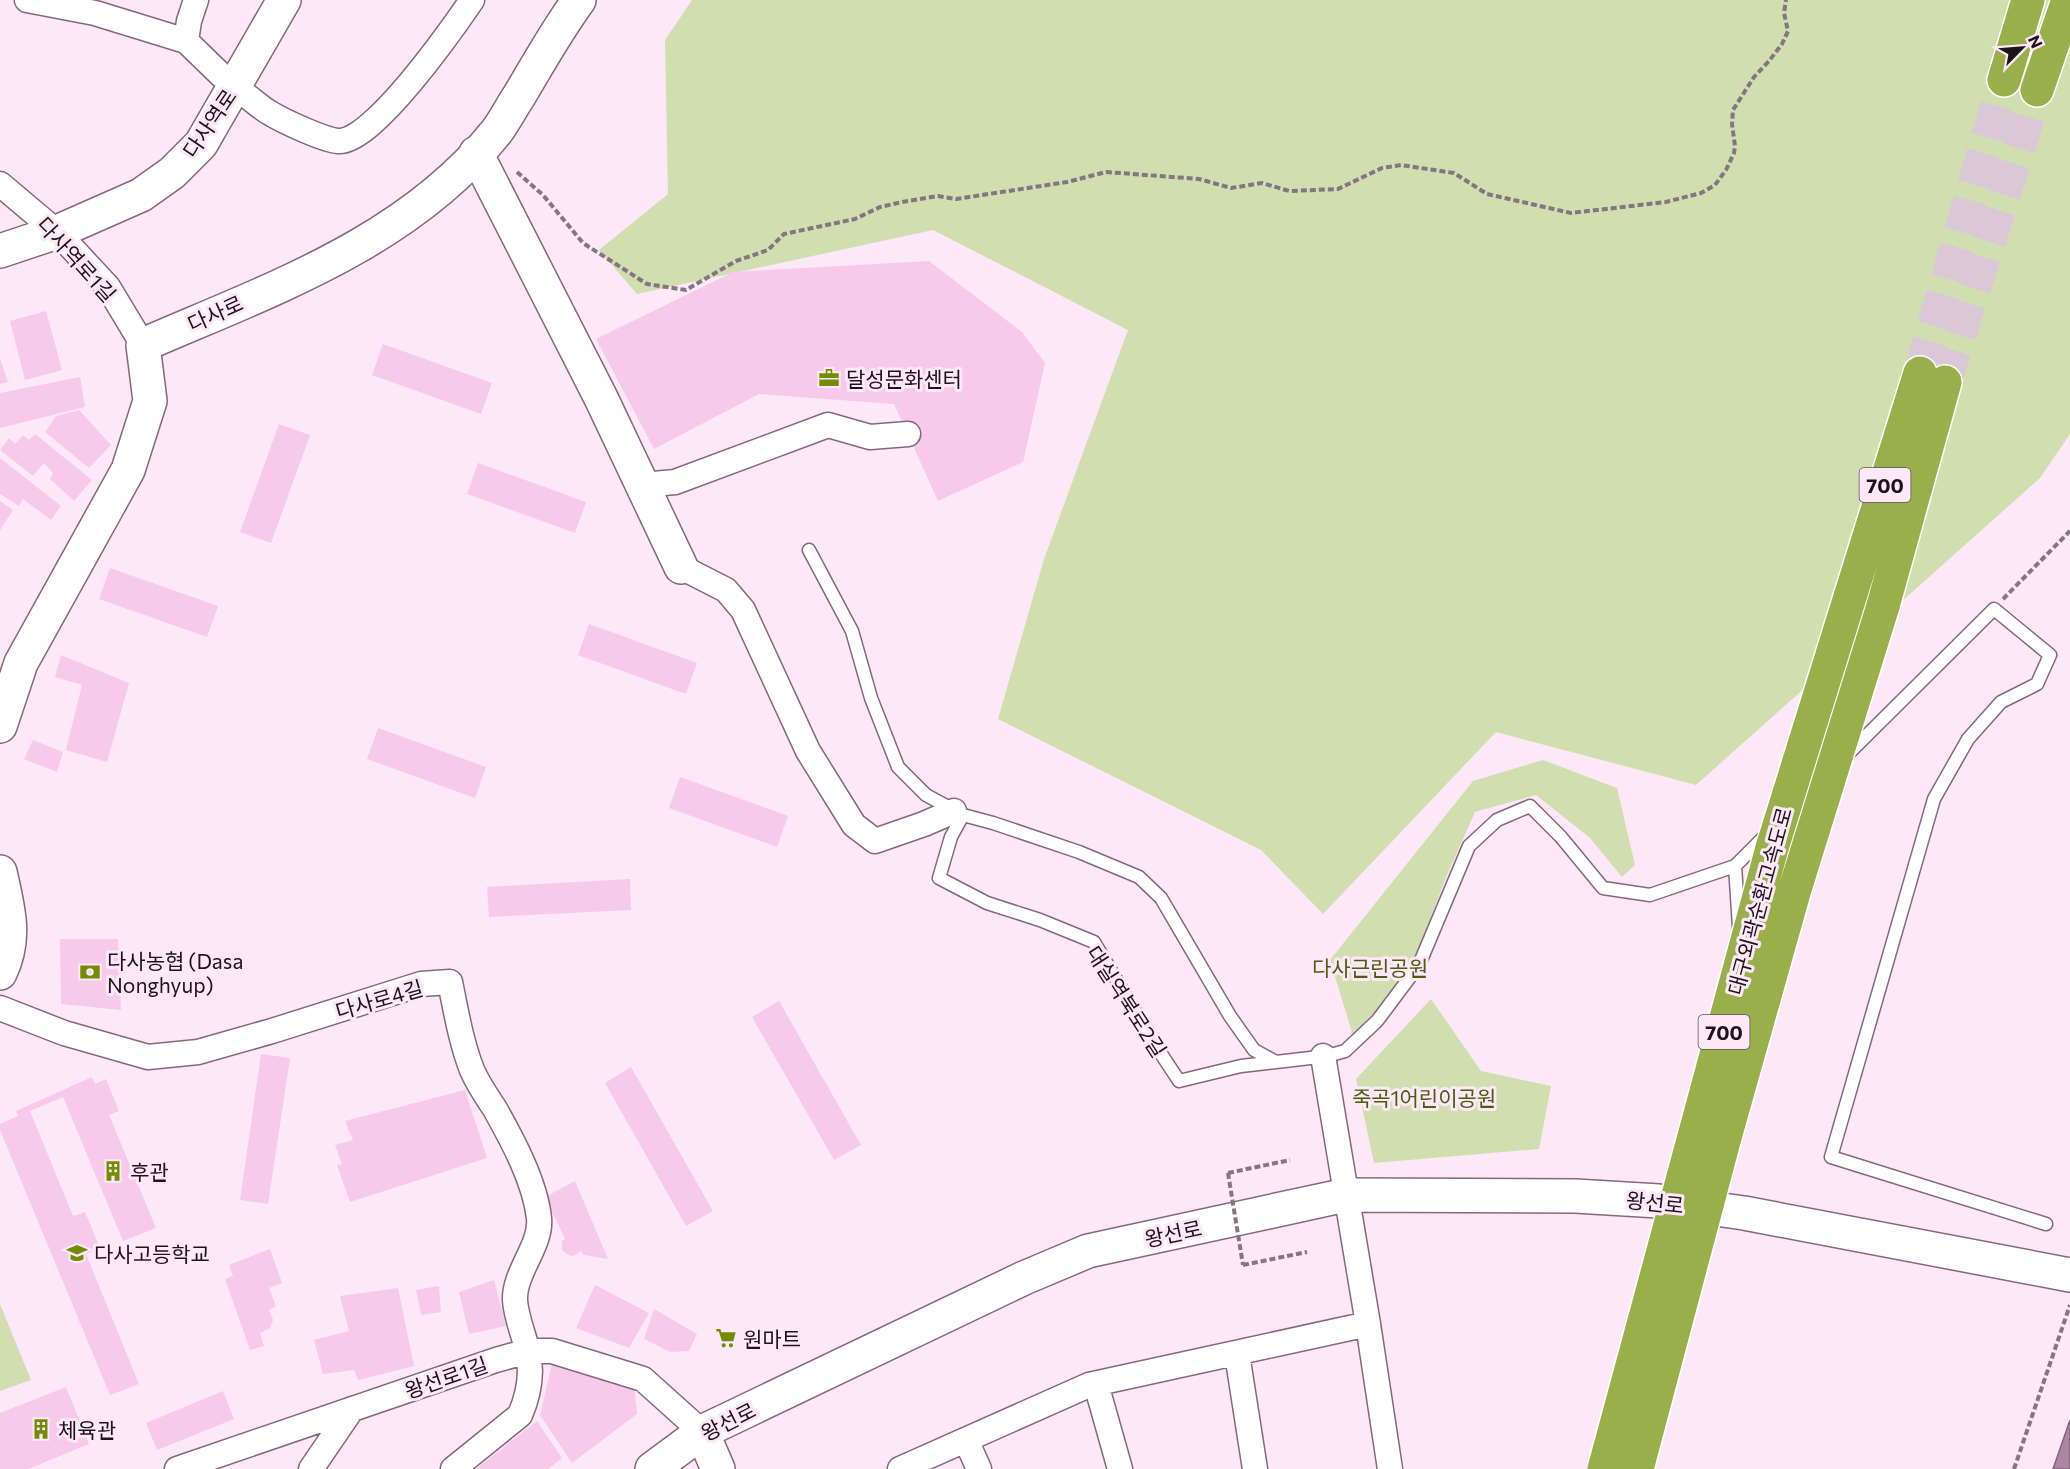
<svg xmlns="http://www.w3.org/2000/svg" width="2070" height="1469" font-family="Commissioner,'Noto Sans KR',sans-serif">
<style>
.green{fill:#d1dfb0}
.water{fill:#af85a4;stroke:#84637b;stroke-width:1.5}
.building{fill:#f7c9eb}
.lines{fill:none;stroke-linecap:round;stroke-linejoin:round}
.highway-tunnel{stroke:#dbc8d6;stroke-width:33;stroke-dasharray:33 16;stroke-linecap:butt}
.lane-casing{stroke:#85687d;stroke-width:15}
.street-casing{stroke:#85687d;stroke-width:27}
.secondary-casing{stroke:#85687d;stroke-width:36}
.highway-casing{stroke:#fff;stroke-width:36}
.path{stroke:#847580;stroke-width:4;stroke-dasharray:6 3;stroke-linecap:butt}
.lane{stroke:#fff;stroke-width:12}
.street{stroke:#fff;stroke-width:24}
.secondary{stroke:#fff;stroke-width:33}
.highway{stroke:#98af4b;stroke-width:33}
.highway-bridge-casing{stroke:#fff;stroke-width:36;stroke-linecap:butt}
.path-bridge{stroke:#847580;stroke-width:4;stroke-dasharray:6 3;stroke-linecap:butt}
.highway-bridge{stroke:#98af4b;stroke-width:33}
.labels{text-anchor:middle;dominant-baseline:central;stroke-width:6;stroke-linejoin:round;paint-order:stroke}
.shield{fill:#fce8f7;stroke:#61535d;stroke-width:1.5}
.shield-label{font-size:20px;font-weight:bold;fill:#1e131b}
.street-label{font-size:21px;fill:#1e131b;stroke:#fce8f7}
.poi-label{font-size:21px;fill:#1e131b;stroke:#fce8f7;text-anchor:start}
.park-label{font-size:21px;fill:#4c5b0f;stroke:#fce8f7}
</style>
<rect width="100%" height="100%" fill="#fce8f7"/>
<path class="green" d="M692,0H2070V434L2040,478L1696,785L1496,732L1323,914L1261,850L998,719L1044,559L1128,330L933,230L637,294L599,250L668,194L665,40Z
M1543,760L1617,788L1635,865L1622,877L1590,838L1536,795L1475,812L1447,875L1408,976L1354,1039L1330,960L1473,781Z
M1431,999L1481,1071L1551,1086L1539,1149L1374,1163L1356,1079Z
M0,1304L31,1380L0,1391Z"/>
<path class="water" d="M2070,1420V1469H2053Z"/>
<path class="building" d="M929,261L1022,332L1045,363L1023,462L938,501L894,404L759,394L654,449L596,339L733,272Z
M46,311L62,370L25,380L10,321Z
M383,344L492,383L481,414L372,375Z
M0,359L8,382L0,384Z
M80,377L85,407L0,428V393Z
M79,410L111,445L89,468L45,432L56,416Z
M279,424L310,435L271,543L240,532Z
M35,434L92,480L74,501L50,479L53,473L44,463L33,476L0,450L9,438L15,444L23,435L29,440Z
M0,458L61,506L51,520L23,499L19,506L0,494Z
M478,463L586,502L575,533L467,494Z
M0,501L13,510L0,530Z
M110,568L218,606L207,637L99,599Z
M589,624L697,663L686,694L578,655Z
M61,655L129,683L107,762L66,750L82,685L55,677Z
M378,728L486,767L475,798L367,759Z
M33,740L63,752L57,772L24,759Z
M680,777L788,816L777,847L669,808Z
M630,879L631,910L489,917L487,887Z
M60,939H118L121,1010L61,1004Z
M779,1001L861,1145L834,1160L752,1017Z
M261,1054L290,1058L268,1204L240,1200Z
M631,1067L713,1211L686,1226L605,1083Z
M92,1077L95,1084L106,1079L119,1111L109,1115L156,1228L123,1241L63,1097L30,1111L73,1216L85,1212L100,1248L86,1254L139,1384L110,1395L0,1130V1124L18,1116L16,1111Z
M465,1090L487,1158L350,1202L337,1165L342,1164L335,1145L353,1140L345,1121Z
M575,1181L608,1259L584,1255L581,1251L574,1256L568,1255L562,1250V1241L565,1239L545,1197Z
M270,1249L282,1283L269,1288L276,1306L269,1310L273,1320L270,1328L260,1333L264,1346L250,1350L225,1279L233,1276L229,1265Z
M494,1280L506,1326L469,1334L459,1292Z
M595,1285L649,1313L629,1348L576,1328Z
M439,1286L441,1312L421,1315L416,1290Z
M398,1288L414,1366L358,1380L354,1370L323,1374L314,1340L349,1331L340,1296Z
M654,1309L697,1334L689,1351L670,1352L644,1339Z
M552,1364L634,1385L637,1414L572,1463L540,1415Z
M66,1387L89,1444L28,1469H0V1413Z
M223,1391L234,1419L157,1450L146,1423Z
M537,1421L562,1458L548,1469H476Z"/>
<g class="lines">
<path class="highway-tunnel" d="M1920,373L2004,80
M1945,382L2037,90"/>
<g class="lane-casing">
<path id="lane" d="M809,550L852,631L871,698L898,767L926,795L963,815L993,823L1079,852L1139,877L1161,898L1230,1016L1254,1050L1276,1062L1327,1056L1345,1051L1377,1021L1419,965L1469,846L1497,820L1530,806L1561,837L1603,888L1650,895L1735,866
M1847,755L1994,609L2050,655L2037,684L2001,702L1968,739L1934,799L1831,1157L2046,1224
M963,815L951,837L939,878L987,903L1040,920L1094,942L1152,1040L1179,1081L1241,1066L1276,1062
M1739,927L1735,866L1766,835"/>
</g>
<g class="street-casing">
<path id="street" d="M27,0L95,13L186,41
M196,0L189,21L186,41L221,75
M244,94C253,100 261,108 270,113C283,121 324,140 338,141C372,144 453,28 472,0
M0,184L57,232L108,287L143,345
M642,485L675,482L828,425L870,437L908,434
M681,567L726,590L743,610L808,751L854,825L875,841L924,824L954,811
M0,1008L64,1033L148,1057L198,1052L272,1031L421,984L450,982C456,1011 461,1042 472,1070C478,1084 487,1097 495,1109C513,1141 535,1182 539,1218C542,1245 514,1272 515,1300C516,1317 523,1332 527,1349C533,1371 529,1394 520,1415L453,1469
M1323,1056L1368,1324L1390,1469
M1237,1354L1255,1469
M1096,1384L1120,1469
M966,1440L979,1469
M177,1469L496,1360L528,1351H552L643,1379L702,1432
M311,1469L352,1409
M900,1469L1089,1385L1368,1324"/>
</g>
<g class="secondary-casing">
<path id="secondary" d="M476,153L601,398L681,567
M0,251L57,232L141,195L172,173L201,144L284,0
M0,726L21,663L128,470L150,401L143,345C269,290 408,243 497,131C505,120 511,108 519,96C538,64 557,30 579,0
M0,872C8,908 17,938 0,973
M702,1432L718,1469
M652,1469L702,1432L1024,1278L1088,1251L1346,1195L1575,1196L1659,1201L1744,1213L2070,1275"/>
</g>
<g class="highway-casing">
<path id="highway" d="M2004,80L2028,0
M2037,90L2068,0
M1850,597L1920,373
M1883,606L1945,382"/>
</g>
<path class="path" d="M517,172L543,195L583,243L647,284L686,290L736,261L768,250L784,234L855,219L880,207L902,202L938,196L956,199L1067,182L1106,172L1199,179L1231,188L1262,183L1289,191L1338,189L1382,168L1401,165L1454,173L1487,194L1571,213L1666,202L1701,193L1715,185L1726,170L1734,153L1735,146L1732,124L1733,110L1754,77L1769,61L1782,44L1788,31L1784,13L1786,0
M2003,599L2070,531
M1228,1173L1290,1160
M1243,1265L1307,1252
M2014,1469L2070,1305"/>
<use href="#lane" class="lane"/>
<use href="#street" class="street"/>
<use href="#secondary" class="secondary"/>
<use href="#highway" class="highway"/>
<g class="highway-bridge-casing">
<path id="highway-bridge" d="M1604,1469L1772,848L1850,597
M1637,1469L1724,1141L1795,889L1883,606"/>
</g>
<path class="path-bridge" d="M1228,1173L1243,1265"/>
<use href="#highway-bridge" class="highway-bridge"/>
</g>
<defs>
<g id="office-bare" transform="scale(1.62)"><path d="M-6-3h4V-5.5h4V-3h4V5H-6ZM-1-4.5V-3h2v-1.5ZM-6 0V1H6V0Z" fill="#758c00" stroke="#fce8f7" stroke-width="2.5" paint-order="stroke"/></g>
<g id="bank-bare" transform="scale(1.62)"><path d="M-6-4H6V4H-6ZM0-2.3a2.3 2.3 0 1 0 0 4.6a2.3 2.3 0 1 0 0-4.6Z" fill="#758c00" stroke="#fce8f7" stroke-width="2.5" paint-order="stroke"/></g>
<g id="building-bare" transform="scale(1.62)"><path d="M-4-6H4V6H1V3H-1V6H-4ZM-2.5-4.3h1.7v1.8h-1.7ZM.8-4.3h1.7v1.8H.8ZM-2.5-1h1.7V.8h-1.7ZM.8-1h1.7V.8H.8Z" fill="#758c00" stroke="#fce8f7" stroke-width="2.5" paint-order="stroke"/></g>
<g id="school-bare" transform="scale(1.62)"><path d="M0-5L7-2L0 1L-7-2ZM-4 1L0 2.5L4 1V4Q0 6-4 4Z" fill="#758c00" stroke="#fce8f7" stroke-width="2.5" paint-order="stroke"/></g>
<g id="supermarket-bare" transform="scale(1.62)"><path d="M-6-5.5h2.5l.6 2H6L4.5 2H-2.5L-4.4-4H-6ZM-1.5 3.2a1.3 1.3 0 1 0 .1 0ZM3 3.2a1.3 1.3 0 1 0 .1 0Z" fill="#758c00" stroke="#fce8f7" stroke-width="2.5" paint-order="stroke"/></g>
</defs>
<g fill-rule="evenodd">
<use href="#office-bare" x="829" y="378"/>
<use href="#bank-bare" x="90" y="972"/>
<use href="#building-bare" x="113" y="1171"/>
<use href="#school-bare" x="77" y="1253"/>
<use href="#supermarket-bare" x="726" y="1338"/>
<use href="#building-bare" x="41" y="1429"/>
</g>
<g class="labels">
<g class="shield">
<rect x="1859.5" y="468" width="51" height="34" rx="4.5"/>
<rect x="1698.5" y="1015" width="51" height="34" rx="4.5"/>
</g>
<g class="shield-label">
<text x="1885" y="485">700</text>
<text x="1724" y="1032">700</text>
</g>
<g class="street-label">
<text transform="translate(209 123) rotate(-56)">다사역로</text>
<text transform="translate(77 259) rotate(48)">다사역로1길</text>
<text transform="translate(215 313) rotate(-24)">다사로</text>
<text transform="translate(1759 901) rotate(-75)">대구외곽순환고속도로</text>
<text transform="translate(379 999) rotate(-16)">다사로4길</text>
<text transform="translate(1127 1001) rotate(57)">대실역북로2길</text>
<text transform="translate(1655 1202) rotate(6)">왕선로</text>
<text transform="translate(1173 1233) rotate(-12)">왕선로</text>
<text transform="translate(446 1377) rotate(-19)">왕선로1길</text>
<text transform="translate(728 1421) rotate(-27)">왕선로</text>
</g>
<g class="poi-label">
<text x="846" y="378">달성문화센터</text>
<text x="107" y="960">다사농협 (Dasa<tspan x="107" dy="24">Nonghyup)</tspan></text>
<text x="130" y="1171">후관</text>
<text x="94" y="1253">다사고등학교</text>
<text x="743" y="1338">원마트</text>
<text x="58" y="1429">체육관</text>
</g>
<g class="park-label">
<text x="1370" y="967">다사근린공원</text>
<text x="1424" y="1097">죽곡1어린이공원</text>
</g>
</g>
<g transform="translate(2022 48) rotate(65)" stroke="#fce8f7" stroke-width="4.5" paint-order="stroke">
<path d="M0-4.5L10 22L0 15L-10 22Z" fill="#1e131b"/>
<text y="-9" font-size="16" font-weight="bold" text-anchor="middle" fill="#1e131b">N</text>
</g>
</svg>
